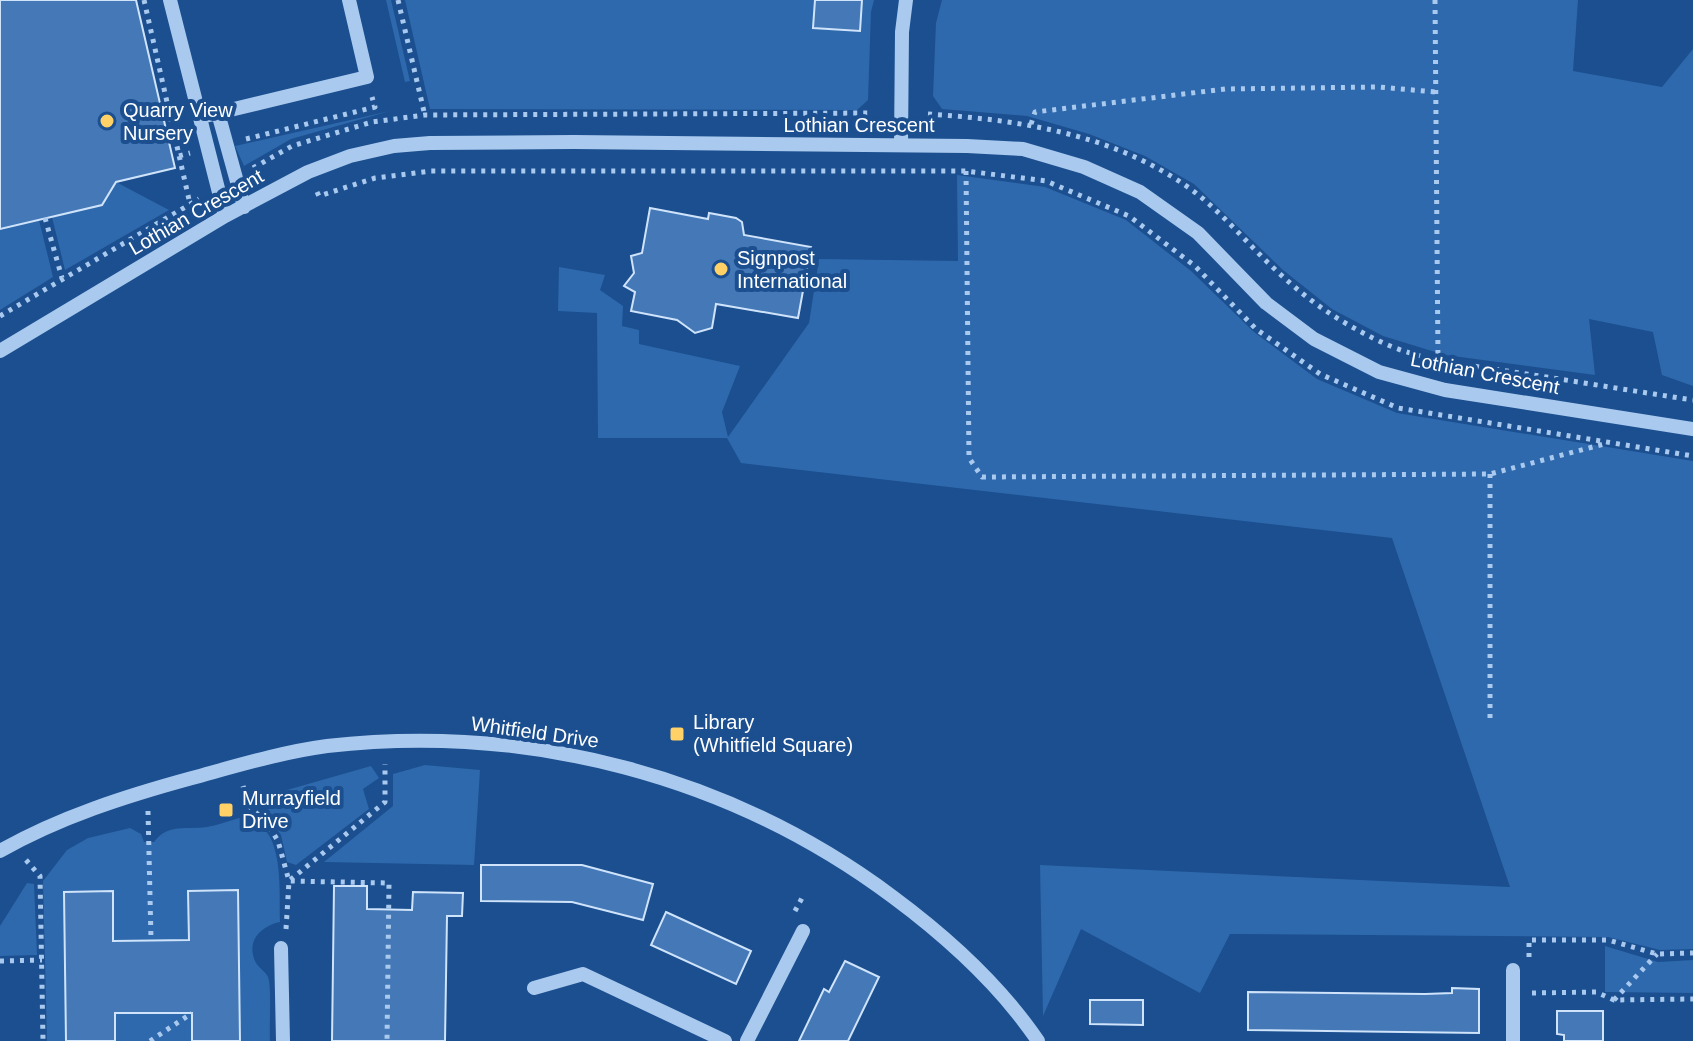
<svg xmlns="http://www.w3.org/2000/svg" width="1693" height="1041" font-family="Arial,sans-serif">
<style>
.green{fill:#2e69ad}
.building{fill:#4478b7;stroke:#cfe3fa;stroke-width:2}
.lines{fill:none;stroke-linecap:round;stroke-linejoin:round}
.path{stroke:#a9c9ee;stroke-width:5;stroke-dasharray:4 6;stroke-linecap:butt}
.minor{stroke:#a9c9ee;stroke-width:14}
.poi-dot{fill:#ffd166;stroke:#1b4f8f;stroke-width:3}
.labels{text-anchor:middle;dominant-baseline:central;stroke-width:8;stroke-linejoin:round;paint-order:stroke}
.poi-label{font-size:20px;fill:#fff;stroke:#1b4f8f;text-anchor:start}
.street-label{font-size:20px;fill:#fff;stroke:#1b4f8f}
</style>
<rect width="100%" height="100%" fill="#1b4f8f"/>
<path class="green" d="M386,0H391L410,81L405,82Z
M405,0H874L871,12L868,100L857,110L430,109Z
M942,0H1578L1573,71L1662,87L1693,49V386L1662,375L1653,332L1589,319L1595,375L1445,355L1383,336L1332,309L1283,270L1194,184L1145,156L1089,134L1027,116L942,109L933,96L936,23Z
M390,111L291,139L244,166L235,146Z
M957,175L1045,187L1126,220L1191,271L1254,332L1317,379L1397,413L1693,461V949L1660,950L1608,937L1230,934L1200,993L1081,929L1043,1016L1040,865L1510,887L1392,538L741,463L727,438H598L597,313L558,311L559,267L605,275L600,290L623,306L622,326L639,330V344L740,366L722,412L728,437L809,323L819,259L958,261Z
M116,182L169,210L65,270L52,217L102,205Z
M39,220L53,277L0,310V229Z
M425,765L480,770L474,865L324,862L393,806V774Z
M371,766L379,778L363,789L369,809L296,865L287,862L281,835L266,814L273,794Z
M239,818C244,820 252,821 258,824C284,839 279,895 280,922C261,926 245,941 256,963C259,968 266,972 268,977C272,987 269,1028 270,1041H47L43,881L67,850L88,838L130,828L141,834L144,842H154C168,823 186,830 207,827C218,825 228,821 239,818Z
M27,883L34,884L37,955L0,956V926Z
M1605,946L1658,962L1693,960V993L1605,992Z"/>
<path class="building" d="M0,0H136L175,168L116,182L102,205L0,229Z
M815,0H862L860,31L813,28Z
M650,208L708,219L709,213L736,218L742,222L744,235L811,247L798,318L716,304L712,328L695,333L677,320L631,311L635,292L624,286L634,273L631,256L642,253Z
M481,865H582L653,884L643,920L572,902L481,901Z
M334,886H367V909L412,910L413,892L463,893L462,916H447L445,1041H332Z
M238,890L240,1041H192V1013H115V1041H66L64,892L113,891V941L189,940L188,891Z
M666,912L751,951L736,984L651,945Z
M845,961L879,977L848,1041H799L824,989L829,992Z
M1452,988L1479,989V1033L1248,1030V992L1425,994L1452,993Z
M1090,1000H1143V1025L1090,1024Z
M1557,1011H1603V1041H1564V1035L1557,1034Z"/>
<g class="lines">
<path class="path" d="M144,0L190,204
M398,0L425,116
M1435,0L1438,360
M928,114C1020,120 1115,134 1192,190C1224,214 1249,246 1279,273C1311,303 1340,322 1379,341C1420,361 1469,365 1514,372C1573,381 1633,391 1693,400
M1031,124L1035,112L1225,89L1379,87L1436,92
M246,139L375,107L372,97
M179,156L190,153
M253,168L292,146L372,122L425,115L873,113
M966,171L969,458L982,477L1490,474L1604,444
M317,192L319,196L375,178L431,171H966L1046,181L1129,216L1195,266L1256,329L1320,374L1398,408L1693,456
M45,218L62,278
M0,316L199,199
M1490,474V720
M243,786L249,806L267,823L278,841L289,881L389,883L387,1041
M148,811L151,939
M26,860L40,876L43,1041
M795,911L802,898
M286,929L289,881L385,802V764
M1529,957V940H1608L1657,954L1693,953
M0,961L42,960
M1532,993L1596,992L1614,1000L1693,999
M1614,1000L1657,954
M150,1041L192,1013"/>
<path class="minor" d="M170,0L225,216
M218,113L244,207
M201,117L367,77L349,0
M901,145L902,32L906,0
M0,351L225,216L308,172L350,156L394,146L430,143L574,142L967,146L1023,149L1084,167L1140,192L1198,233L1266,303L1314,339L1379,372L1445,390L1693,429
M0,851C60,817 126,796 192,778C236,766 282,752 327,746C528,723 731,776 893,897C947,937 1000,985 1038,1041
M281,948L283,1041
M534,988L583,974L725,1041
M747,1041L803,931
M1513,1041V970"/>
</g>
<g class="poi-dot">
<circle cx="107" cy="121" r="8"/>
<circle cx="721" cy="269" r="8"/>
<rect x="669" y="726" width="16" height="16" rx="4"/>
<rect x="218" y="802" width="16" height="16" rx="4"/>
</g>
<g class="labels">
<g class="poi-label">
<text x="123" y="110">Quarry View<tspan x="123" dy="23">Nursery</tspan></text>
<text x="737" y="258">Signpost<tspan x="737" dy="23">International</tspan></text>
<text x="693" y="722">Library<tspan x="693" dy="23">(Whitfield Square)</tspan></text>
<text x="242" y="798">Murrayfield<tspan x="242" dy="23">Drive</tspan></text>
</g>
<g class="street-label">
<text x="859" y="125">Lothian Crescent</text>
<text transform="translate(196 212) rotate(-30)">Lothian Crescent</text>
<text transform="translate(1485 373) rotate(11)">Lothian Crescent</text>
<text transform="translate(535 732) rotate(8)">Whitfield Drive</text>
</g>
</g>
</svg>
